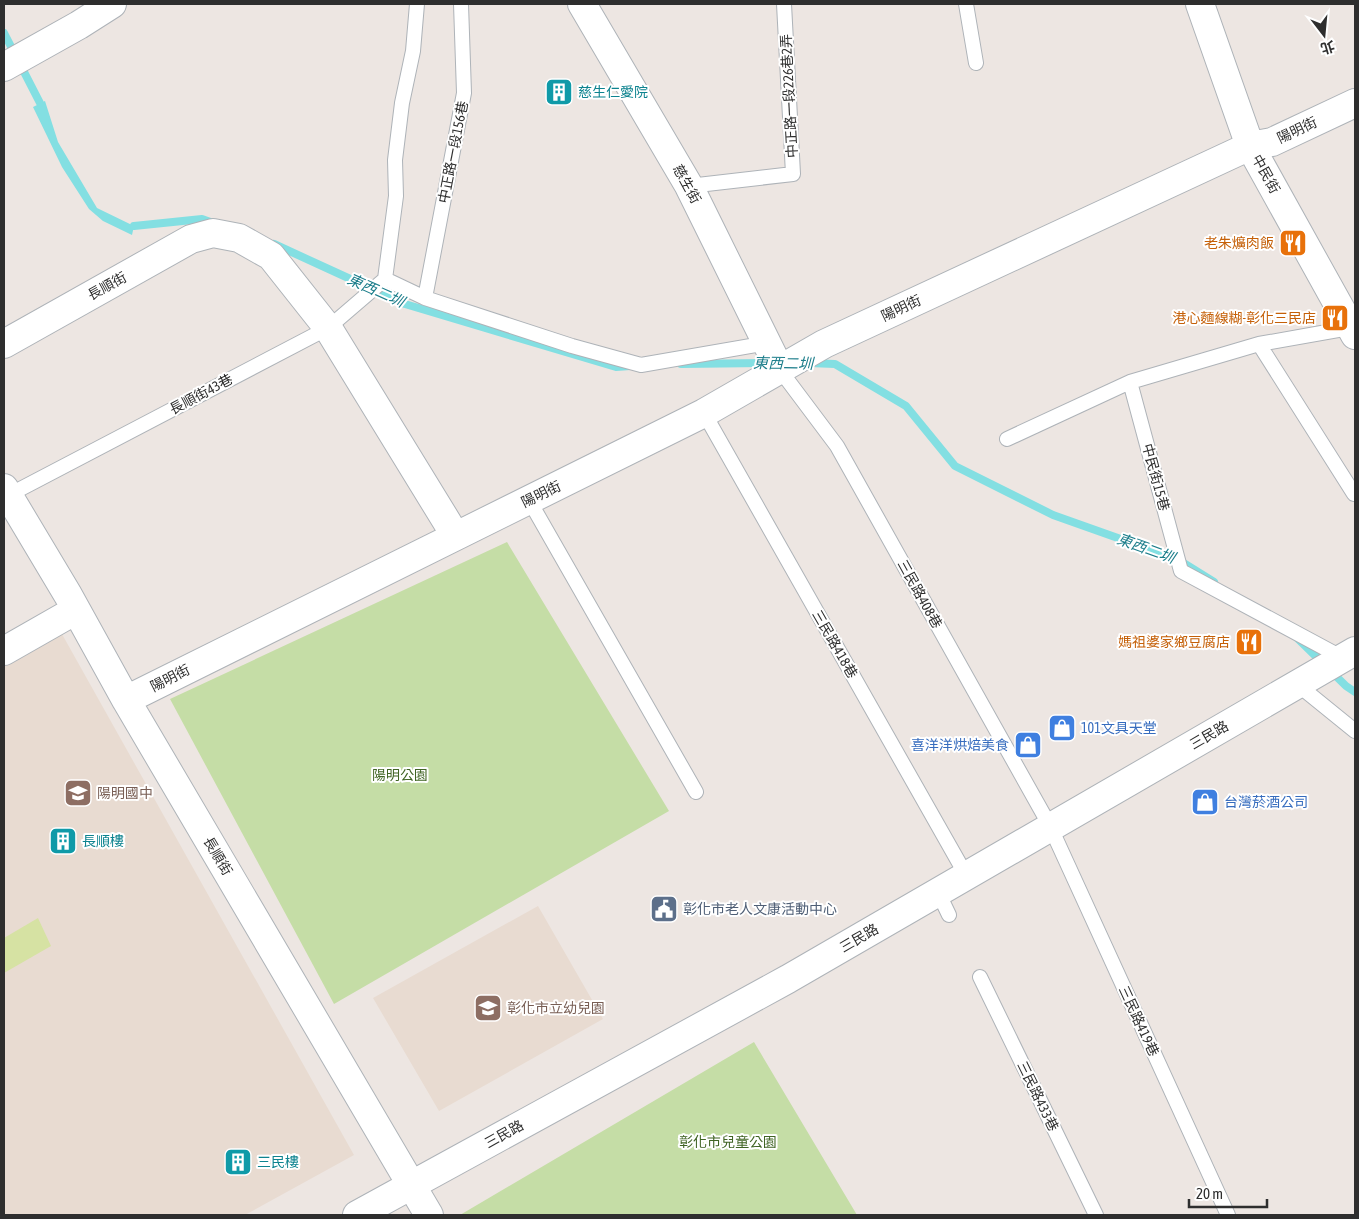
<svg xmlns="http://www.w3.org/2000/svg" width="1359" height="1219" font-family="'Asap Condensed','Noto Sans TC',sans-serif">
<style>
.education{fill:#e8dbd1}
.green{fill:#c5dda6}
.pitch{fill:#d6e2a3}
.water{fill:#83dfe2}
.lines{fill:none;stroke-linecap:round;stroke-linejoin:round}
.stream{stroke:#83dfe2;stroke-width:8}
.lane-casing{stroke:#aeb3b8;stroke-width:16}
.street-casing{stroke:#aeb3b8;stroke-width:30}
.secondary-casing{stroke:#aeb3b8;stroke-width:30}
.lane{stroke:#fff;stroke-width:14}
.street{stroke:#fff;stroke-width:28}
.secondary{stroke:#fff;stroke-width:28}
.labels{text-anchor:middle;dominant-baseline:central;stroke-width:4;stroke-linejoin:round;paint-order:stroke}
.culture-label{font-size:14px;fill:#0d838f;stroke:#fff;text-anchor:start}
.street-label{font-size:14px;fill:#2e2e2e;stroke:#fff}
.food-label{font-size:14px;fill:#c56008;stroke:#fff;text-anchor:end}
.shop-label{font-size:14px;fill:#366cbe;stroke:#fff;text-anchor:start}
.park-label{font-size:14px;fill:#406424;stroke:#fff}
.education-label{font-size:14px;fill:#785e54;stroke:#fff;text-anchor:start}
.service-label{font-size:14px;fill:#4e5e75;stroke:#fff;text-anchor:start}
.water-label{font-size:15px;font-style:italic;fill:#1d7e8b;stroke:#fff}
</style>
<rect width="100%" height="100%" fill="#ede6e2"/>
<path class="education" d="M58,627L354,1155L245,1215H4V657Z
M538,906L603,1019L439,1111L373,998Z"/>
<path class="green" d="M507,542L669,811L334,1004L170,699Z
M754,1042L857,1215H460Z"/>
<path class="pitch" d="M38,918L51,946L4,973V938Z"/>
<path class="water" d="M45,101L58,142L97,208L134,226L132,235L103,221L89,209L62,167L33,107Z"/>
<g class="lines">
<path class="stream" d="M4,33L40,103
M134,226L202,219L216,224
M274,244L405,304L616,367L630,366
M809,363L835,364L906,406L955,466L1053,515L1177,559L1214,582
M681,364L770,363
M1296,637L1346,686L1355,692"/>
<g class="lane-casing">
<path id="lane" d="M966,4L976,63
M689,186L793,174L784,4
M385,279L425,298L572,346L641,365L768,343
M385,279L396,196L395,160L402,103L413,51L417,4
M425,298L464,93L461,4
M1259,344L1354,494
M780,370L837,446L1050,826L1228,1215
M1130,382L1181,571L1343,658
M704,413L966,875
M1007,439L1130,382L1259,344L1355,327
M5,497L328,328L385,279
M529,500L696,792
M1297,684L1355,731
M938,892L949,915
M980,977L1096,1215"/>
</g>
<g class="street-casing">
<path id="street" d="M582,4L689,186L780,370
M1200,4L1250,146L1355,335
M4,344L191,239L213,233L239,238L271,256L328,328L455,535
M4,488L68,595L126,700L429,1215
M4,651L76,610
M126,700L704,413L824,344L1250,146L1272,142L1355,103"/>
</g>
<g class="secondary-casing">
<path id="secondary" d="M4,67L79,25L112,4
M357,1215L788,979L1355,651"/>
</g>
<use href="#lane" class="lane"/>
<use href="#street" class="street"/>
<use href="#secondary" class="secondary"/>
</g>
<defs>
<g id="building-square" transform="scale(1.4375)"><rect x="-9" y="-9" width="18" height="18" rx="4" fill="#0f9aa8" stroke="#fff"/><path d="M-4-6H4V6H1V3H-1V6H-4ZM-2.5-4.3h1.7v1.8h-1.7ZM.8-4.3h1.7v1.8H.8ZM-2.5-1h1.7V.8h-1.7ZM.8-1h1.7V.8H.8Z" fill="#fff"/></g>
<g id="restaurant-square" transform="scale(1.4375)"><rect x="-9" y="-9" width="18" height="18" rx="4" fill="#e8710a" stroke="#fff"/><path d="M-5-6h1v4h1v-4h1v4h1v-4h1v5L-1.5 .5V6h-2V.5L-5-1ZM5-6V6H3V1.5H1.5Q1.5-4 5-6Z" fill="#fff"/></g>
<g id="shop-square" transform="scale(1.4375)"><rect x="-9" y="-9" width="18" height="18" rx="4" fill="#3f7fe0" stroke="#fff"/><path d="M-5-2.5h2.3a2.7 3.5 0 0 1 5.4 0H5L5.5 6h-11ZM-1.5-2.5h3a1.5 2.3 0 0 0-3 0Z" fill="#fff"/></g>
<g id="school-square" transform="scale(1.4375)"><rect x="-9" y="-9" width="18" height="18" rx="4" fill="#8d6e63" stroke="#fff"/><path d="M0-5L7-2L0 1L-7-2ZM-4 1L0 2.5L4 1V4Q0 6-4 4Z" fill="#fff"/></g>
<g id="civic-square" transform="scale(1.4375)"><rect x="-9" y="-9" width="18" height="18" rx="4" fill="#5c6f8a" stroke="#fff"/><path d="M-.6-6.5H3V-4.5H.6V-3L4-1V1h2V6H-6V1h2V-1L-.6-3ZM-1.2 2.5V6h2.4V2.5Z" fill="#fff"/></g>
</defs>
<g fill-rule="evenodd">
<use href="#building-square" x="559" y="92"/>
<use href="#restaurant-square" x="1293" y="243"/>
<use href="#restaurant-square" x="1335" y="318"/>
<use href="#restaurant-square" x="1249" y="642"/>
<use href="#shop-square" x="1062" y="728"/>
<use href="#shop-square" x="1028" y="745"/>
<use href="#school-square" x="78" y="793"/>
<use href="#shop-square" x="1205" y="802"/>
<use href="#building-square" x="63" y="841"/>
<use href="#civic-square" x="664" y="909"/>
<use href="#school-square" x="488" y="1008"/>
<use href="#building-square" x="238" y="1162"/>
</g>
<g class="labels">
<g class="culture-label">
<text x="578" y="92">慈生仁愛院</text>
<text x="82" y="841">長順樓</text>
<text x="257" y="1162">三民樓</text>
</g>
<g class="street-label">
<text transform="translate(789 96) rotate(-93)">中正路一段226巷2弄</text>
<text transform="translate(1297 130) rotate(-25)">陽明街</text>
<text transform="translate(453 152) rotate(-79)">中正路一段156巷</text>
<text transform="translate(1266 174) rotate(61)">中民街</text>
<text transform="translate(687 184) rotate(61)">慈生街</text>
<text transform="translate(107 286) rotate(-29)">長順街</text>
<text transform="translate(901 308) rotate(-25)">陽明街</text>
<text transform="translate(201 394) rotate(-28)">長順街43巷</text>
<text transform="translate(1156 477) rotate(75)">中民街15巷</text>
<text transform="translate(541 494) rotate(-26)">陽明街</text>
<text transform="translate(920 594) rotate(61)">三民路408巷</text>
<text transform="translate(835 644) rotate(60)">三民路418巷</text>
<text transform="translate(170 678) rotate(-27)">陽明街</text>
<text transform="translate(1209 735) rotate(-30)">三民路</text>
<text transform="translate(218 856) rotate(59)">長順街</text>
<text transform="translate(859 938) rotate(-30)">三民路</text>
<text transform="translate(1139 1021) rotate(65)">三民路419巷</text>
<text transform="translate(1038 1096) rotate(64)">三民路433巷</text>
<text transform="translate(504 1134) rotate(-29)">三民路</text>
</g>
<g class="food-label">
<text x="1274" y="243">老朱爌肉飯</text>
<text x="1316" y="318">港心麵線糊-彰化三民店</text>
<text x="1230" y="642">媽祖婆家鄉豆腐店</text>
</g>
<g class="shop-label">
<text x="1081" y="728">101文具天堂</text>
<text x="1009" y="745" text-anchor="end">喜洋洋烘焙美食</text>
<text x="1224" y="802">台灣菸酒公司</text>
</g>
<g class="park-label">
<text x="400" y="775">陽明公園</text>
<text x="728" y="1142">彰化市兒童公園</text>
</g>
<g class="education-label">
<text x="97" y="793">陽明國中</text>
<text x="507" y="1008">彰化市立幼兒園</text>
</g>
<g class="service-label">
<text x="683" y="909">彰化市老人文康活動中心</text>
</g>
<g class="water-label">
<text transform="translate(376 290) rotate(24)">東西二圳</text>
<text transform="translate(783 363) rotate(1)">東西二圳</text>
<text transform="translate(1146 548) rotate(20)">東西二圳</text>
</g>
</g>
<rect width="1359" height="1219" fill="none" stroke="#2e2e2e" stroke-width="10"/>
<g transform="translate(1324 35) rotate(164)" stroke="#ffffff" stroke-width="4" paint-order="stroke">
<path d="M0-4L9 19L0 12L-9 19Z" fill="#2e2e2e"/>
<text y="-8" font-size="14" font-weight="bold" text-anchor="middle" fill="#2e2e2e">北</text>
</g>
<path d="M1189 1199v8h78v-8" fill="none" stroke="#2e2e2e" stroke-width="2.5"/>
<text x="1196" y="1199" font-size="15" fill="#2e2e2e" stroke="#ffffff" stroke-width="4" paint-order="stroke">20 m</text>
</svg>
